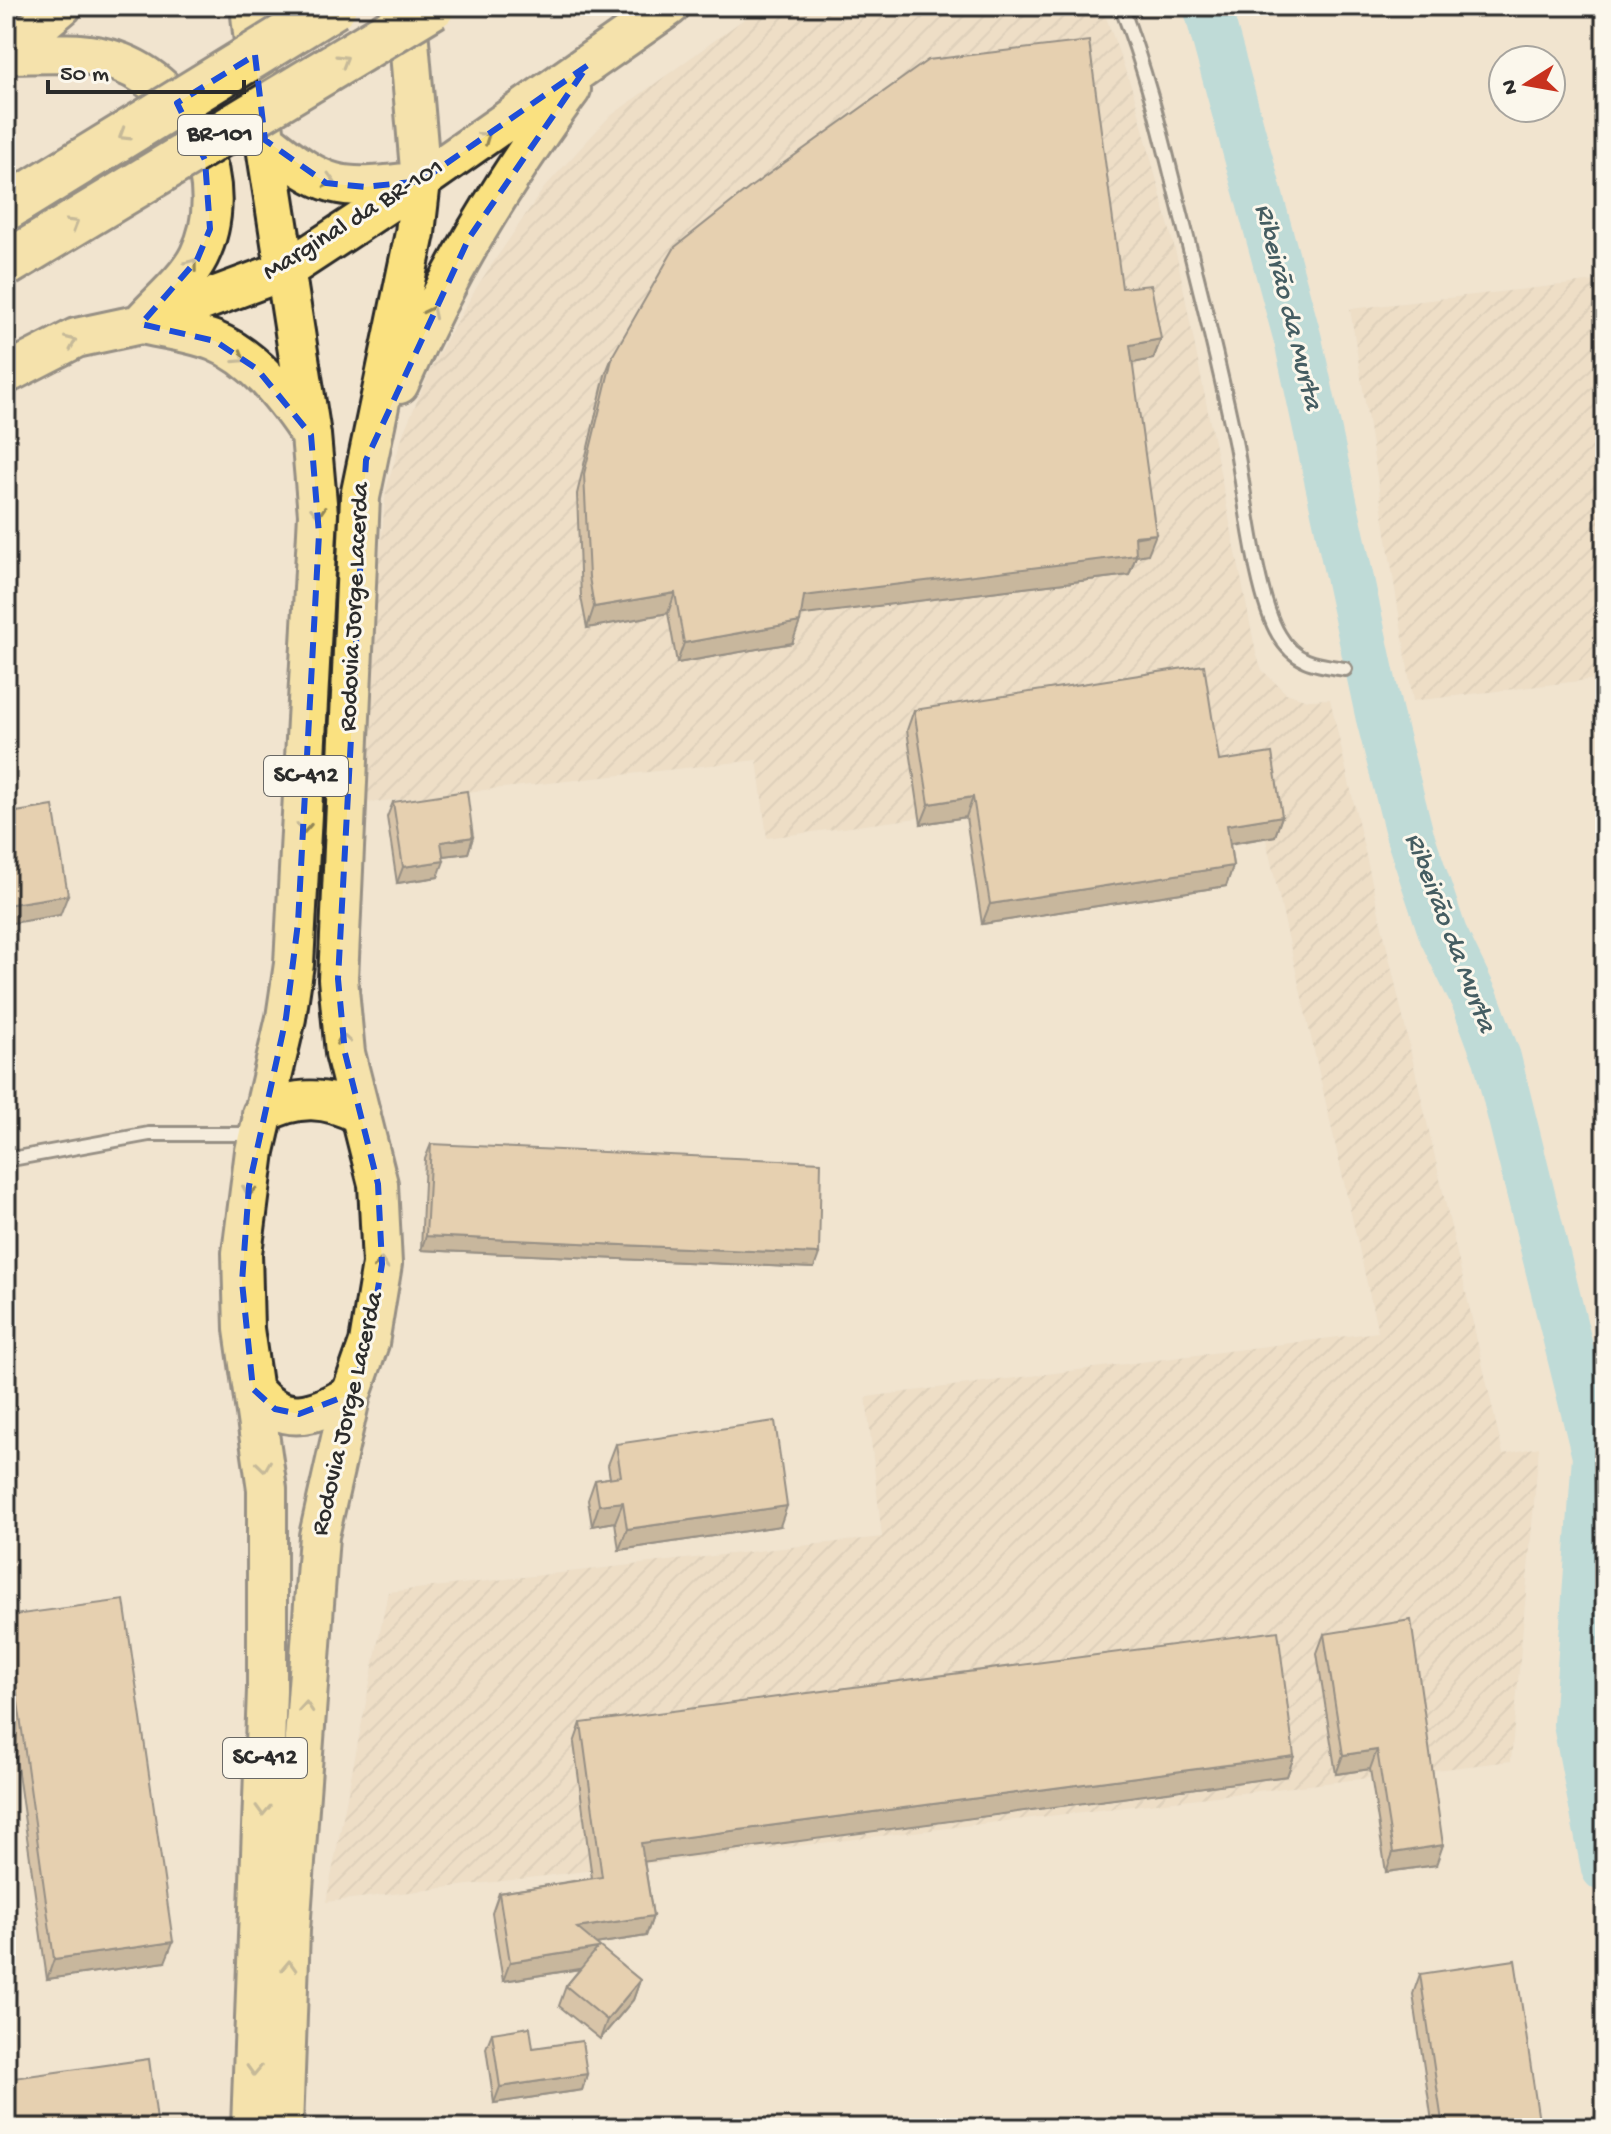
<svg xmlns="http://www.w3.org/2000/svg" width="1611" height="2134" font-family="'Gochi Hand',sans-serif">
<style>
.industrial{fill:url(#industrial-furrows)}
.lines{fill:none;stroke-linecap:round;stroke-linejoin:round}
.river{stroke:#83d0e1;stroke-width:48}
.service-casing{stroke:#2b2b2b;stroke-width:18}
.primary-casing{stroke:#2b2b2b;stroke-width:44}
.service{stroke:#fbf7ec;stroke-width:12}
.primary{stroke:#fae180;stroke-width:38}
.motorway-bridge-casing{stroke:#2b2b2b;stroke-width:50;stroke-linecap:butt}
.motorway-bridge{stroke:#fae180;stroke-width:44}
.wall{fill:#bb9e78;stroke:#2b2b2b;stroke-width:2}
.shaded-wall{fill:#988161;stroke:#2b2b2b;stroke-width:2}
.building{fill:#d9b88b;stroke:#2b2b2b;stroke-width:2}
.oneway{stroke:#928656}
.marked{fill:none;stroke:#1d4ed8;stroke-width:6;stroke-dasharray:16 10;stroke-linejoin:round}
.labels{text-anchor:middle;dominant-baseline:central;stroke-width:6;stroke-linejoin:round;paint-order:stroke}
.shield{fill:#fbf7ec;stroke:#696865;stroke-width:2}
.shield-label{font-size:24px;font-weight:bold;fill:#2b2b2b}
.street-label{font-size:26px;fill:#2b2b2b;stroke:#fbf7ec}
.water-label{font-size:28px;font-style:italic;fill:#455d62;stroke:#fbf7ec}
</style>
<defs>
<pattern id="industrial-furrows" width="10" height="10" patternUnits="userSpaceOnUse" patternTransform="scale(2)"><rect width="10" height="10" fill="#ead7bb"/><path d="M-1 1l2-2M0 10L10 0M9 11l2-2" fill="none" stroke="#c9b9a1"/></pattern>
</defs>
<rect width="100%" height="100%" fill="#f1e4cf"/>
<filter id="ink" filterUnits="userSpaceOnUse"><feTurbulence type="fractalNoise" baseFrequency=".0125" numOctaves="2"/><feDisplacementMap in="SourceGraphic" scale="16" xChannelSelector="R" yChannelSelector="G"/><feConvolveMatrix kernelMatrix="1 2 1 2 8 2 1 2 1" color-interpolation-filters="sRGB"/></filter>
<g filter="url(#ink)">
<path class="industrial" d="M762,6H1102L1134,94L1178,261L1256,653L1262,670L1286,693L1308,700L1330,699L1503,1454L1539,1447L1511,1761L326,1902L388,1592L882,1537L866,1397L1378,1332L1251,774L767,838L757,760L357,804L386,489L404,431L436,358L478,285L543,189L609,117Z
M1605,280V678L1413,701L1350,309Z"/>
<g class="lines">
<path class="river" d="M1207,6L1298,340L1379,714L1410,836L1443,934L1476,1002L1497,1058L1596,1456L1577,1724L1605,1868"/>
<g class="service-casing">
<path id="service" d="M1121,6C1147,72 1163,141 1180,210C1200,288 1220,367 1236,446C1245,493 1256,598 1279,635C1295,663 1316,665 1345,669
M6,1160L149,1134H255"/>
</g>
<g class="primary-casing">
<path id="primary" d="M250,6L265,140L311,435L318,514L294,964L286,1018L255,1151L242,1253L244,1329L267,1489V1690L251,2128
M6,53L62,6
M6,54C44,54 86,49 121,63C193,91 234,186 199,256C187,280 160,302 143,321
M265,140C326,189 337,191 414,182
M141,324C164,329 191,332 214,341C254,357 283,395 307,430
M6,374L76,338L141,324L286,270L421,181L670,6
M399,384C447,274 500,186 571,89
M262,1114C296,1095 327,1096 361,1115
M253,1389C282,1428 315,1416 351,1394
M283,2128L290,1930L319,1536L351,1394L369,1343L382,1264L378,1184L345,1053L338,979L360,497L415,233L421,181L406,6"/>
</g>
<use href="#service" class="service"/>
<use href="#primary" class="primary"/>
<g class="motorway-bridge-casing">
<path id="motorway-bridge" d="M6,208L334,6
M6,264L433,6"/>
</g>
<use href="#motorway-bridge" class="motorway-bridge"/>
</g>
<path class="wall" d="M1122,288L1161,339L1153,359L1132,363L1148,554L1136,556L1129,575L801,615L792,643L677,663L668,613L587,628L581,597L577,494L605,375L613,355Z
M1605,587V614L1602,595Z
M914,710L1219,761L1282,816L1275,836L1230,844L1233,866L1226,886L982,924L966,817L921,824L907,730Z
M393,802L473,837L468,853L443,856L438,877L397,883L387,817Z
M431,1144L814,1268L421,1250L425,1159Z
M616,1444L780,1526L619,1550L615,1522L592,1526L588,1500L595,1480L610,1478L608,1465Z
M6,1616L165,1962L47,1979L6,1688Z
M1324,1634L1436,1865L1386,1872L1370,1769L1336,1774L1317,1653Z
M581,1723L1294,1756L1287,1776L644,1861L653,1916L646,1936L595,1944L640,1980L633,2000L600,2039L559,2006L566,1986L580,1969L503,1981L492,1913L499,1893L592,1878L574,1743Z
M1420,1974L1540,2128H1433L1413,1994Z
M492,2033L533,2048L587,2074L582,2090L494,2103L486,2048Z"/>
<path class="shaded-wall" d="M1161,339L1153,359L1123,365L1130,345Z
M1156,534L1148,554L1136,556L1129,575L796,616L804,596Z
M675,593L668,613L587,628L594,607Z
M800,622L792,643L677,663L684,643Z
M973,797L966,817L921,824L929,804Z
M1282,816L1275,836L1219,845L1227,825Z
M473,837L468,853L435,857L441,842Z
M444,861L438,877L397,883L403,867Z
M1233,866L1226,886L982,924L990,904Z
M68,895L60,915L6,924V905Z
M426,1236L819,1254L814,1268L421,1250Z
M623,1502L615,1522L592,1526L599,1505Z
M787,1506L780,1526L619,1550L627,1529Z
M1377,1750L1370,1769L1336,1774L1343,1755Z
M1294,1756L1287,1776L634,1863L641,1843Z
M1443,1845L1436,1865L1386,1872L1393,1853Z
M653,1916L646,1936L569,1948L577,1928Z
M173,1942L165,1962L47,1979L54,1959Z
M598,1948L591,1967L503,1981L510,1962Z
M640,1980L633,2000L600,2039L607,2020Z
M587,2074L582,2090L494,2103L500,2087Z"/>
<path class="building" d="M1089,41L1122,288L1151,285L1161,339L1130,345L1156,534L1135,536L1136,555L804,596L800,622L684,643L675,593L594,607L589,577L584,474L613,355L675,247L752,186L928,60Z
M1204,665L1219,761L1272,753L1282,816L1227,825L1233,866L990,904L973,797L929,804L914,710Z
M6,748L16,812L53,806L68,895L6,905Z
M467,791L473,837L441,842L444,861L403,867L393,802Z
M431,1144L821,1162L819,1254L426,1236Z
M775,1421L787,1506L627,1529L623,1502L599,1505L595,1480L621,1476L616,1444Z
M124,1600L173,1942L54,1959L6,1616Z
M1411,1620L1443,1845L1393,1853L1377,1750L1343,1755L1324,1634Z
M1278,1631L1294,1756L641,1843L653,1916L577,1928L640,1980L607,2020L566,1986L598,1948L510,1962L499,1893L602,1877L581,1723Z
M1515,1960L1540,2128H1443L1420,1974Z
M530,2027L533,2048L582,2041L587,2074L500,2087L492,2033Z
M149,2059L158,2128H6V2079Z"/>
<defs><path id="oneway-chevron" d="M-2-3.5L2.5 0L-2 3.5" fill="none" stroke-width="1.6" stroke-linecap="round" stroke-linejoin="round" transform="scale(2)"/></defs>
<g class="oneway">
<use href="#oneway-chevron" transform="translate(343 60) rotate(-31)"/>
<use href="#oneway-chevron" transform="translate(124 135) rotate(148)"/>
<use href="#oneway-chevron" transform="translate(485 137) rotate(-35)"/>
<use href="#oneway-chevron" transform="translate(330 181) rotate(16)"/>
<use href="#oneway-chevron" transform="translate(73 224) rotate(-31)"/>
<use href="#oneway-chevron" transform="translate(192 264) rotate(-53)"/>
<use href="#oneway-chevron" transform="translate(431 312) rotate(-64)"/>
<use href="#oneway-chevron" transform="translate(71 342) rotate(-23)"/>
<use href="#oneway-chevron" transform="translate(240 358) rotate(33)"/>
<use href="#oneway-chevron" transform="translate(318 512) rotate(87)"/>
<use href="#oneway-chevron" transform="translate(304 828) rotate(93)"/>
<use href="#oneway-chevron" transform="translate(343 1039) rotate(-99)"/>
<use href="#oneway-chevron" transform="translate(249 1191) rotate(98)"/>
<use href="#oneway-chevron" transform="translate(381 1264) rotate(-86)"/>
<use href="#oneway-chevron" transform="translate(264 1466) rotate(82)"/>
<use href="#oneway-chevron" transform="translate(306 1707) rotate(-86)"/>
<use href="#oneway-chevron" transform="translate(263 1810) rotate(92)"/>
<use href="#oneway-chevron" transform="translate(289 1966) rotate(-88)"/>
<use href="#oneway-chevron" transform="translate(254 2070) rotate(92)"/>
</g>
</g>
<path d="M0 0H1611V2134H0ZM255,55L265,140L326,183L365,187L421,181L588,65L469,238L366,460L338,979L345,1053L378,1184L382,1264L369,1343L351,1394L299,1414L275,1409L253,1389L242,1282L249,1186L286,1018L298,923L319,534L311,435L257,369L215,341L141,324L197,260L210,229L205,160L177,103Z" fill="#f1e4cf" fill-opacity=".55" fill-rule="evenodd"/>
<path class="marked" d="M255,55L265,140L326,183L365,187L421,181L588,65L469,238L366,460L338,979L345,1053L378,1184L382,1264L369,1343L351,1394L299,1414L275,1409L253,1389L242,1282L249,1186L286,1018L298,923L319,534L311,435L257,369L215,341L141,324L197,260L210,229L205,160L177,103Z"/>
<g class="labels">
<g class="shield">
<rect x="178" y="115" width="84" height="40" rx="6"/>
<rect x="264" y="756" width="84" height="40" rx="6"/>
<rect x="223" y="1738" width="84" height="40" rx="6"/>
</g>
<g class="shield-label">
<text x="220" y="135">BR-101</text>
<text x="306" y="776">SC-412</text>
<text x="265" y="1758">SC-412</text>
</g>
<g class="street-label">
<text transform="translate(354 221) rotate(-32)">Marginal da BR-101</text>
<text transform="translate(356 607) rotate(-87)">Rodovia Jorge Lacerda</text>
<text transform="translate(349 1414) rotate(-77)">Rodovia Jorge Lacerda</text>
</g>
<g class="water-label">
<text transform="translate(1287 307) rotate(76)">Ribeirão da Murta</text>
<text transform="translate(1449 933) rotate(69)">Ribeirão da Murta</text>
</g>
</g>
<rect width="1611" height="2134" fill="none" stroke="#fbf7ec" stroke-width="32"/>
<rect x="16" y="16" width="1579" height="2102" fill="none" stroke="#2b2b2b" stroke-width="3" filter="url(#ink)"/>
<g transform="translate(1527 84) rotate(259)"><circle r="38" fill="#fbf7ec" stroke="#a8a59f" stroke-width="2"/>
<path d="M0-6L14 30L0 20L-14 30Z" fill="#c8321e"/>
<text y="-12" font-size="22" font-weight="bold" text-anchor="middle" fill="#2b2b2b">N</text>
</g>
<path d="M48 80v12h196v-12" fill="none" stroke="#2b2b2b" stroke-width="4"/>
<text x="60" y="80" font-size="24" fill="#2b2b2b" stroke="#fbf7ec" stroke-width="6" paint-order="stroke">50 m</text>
</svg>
